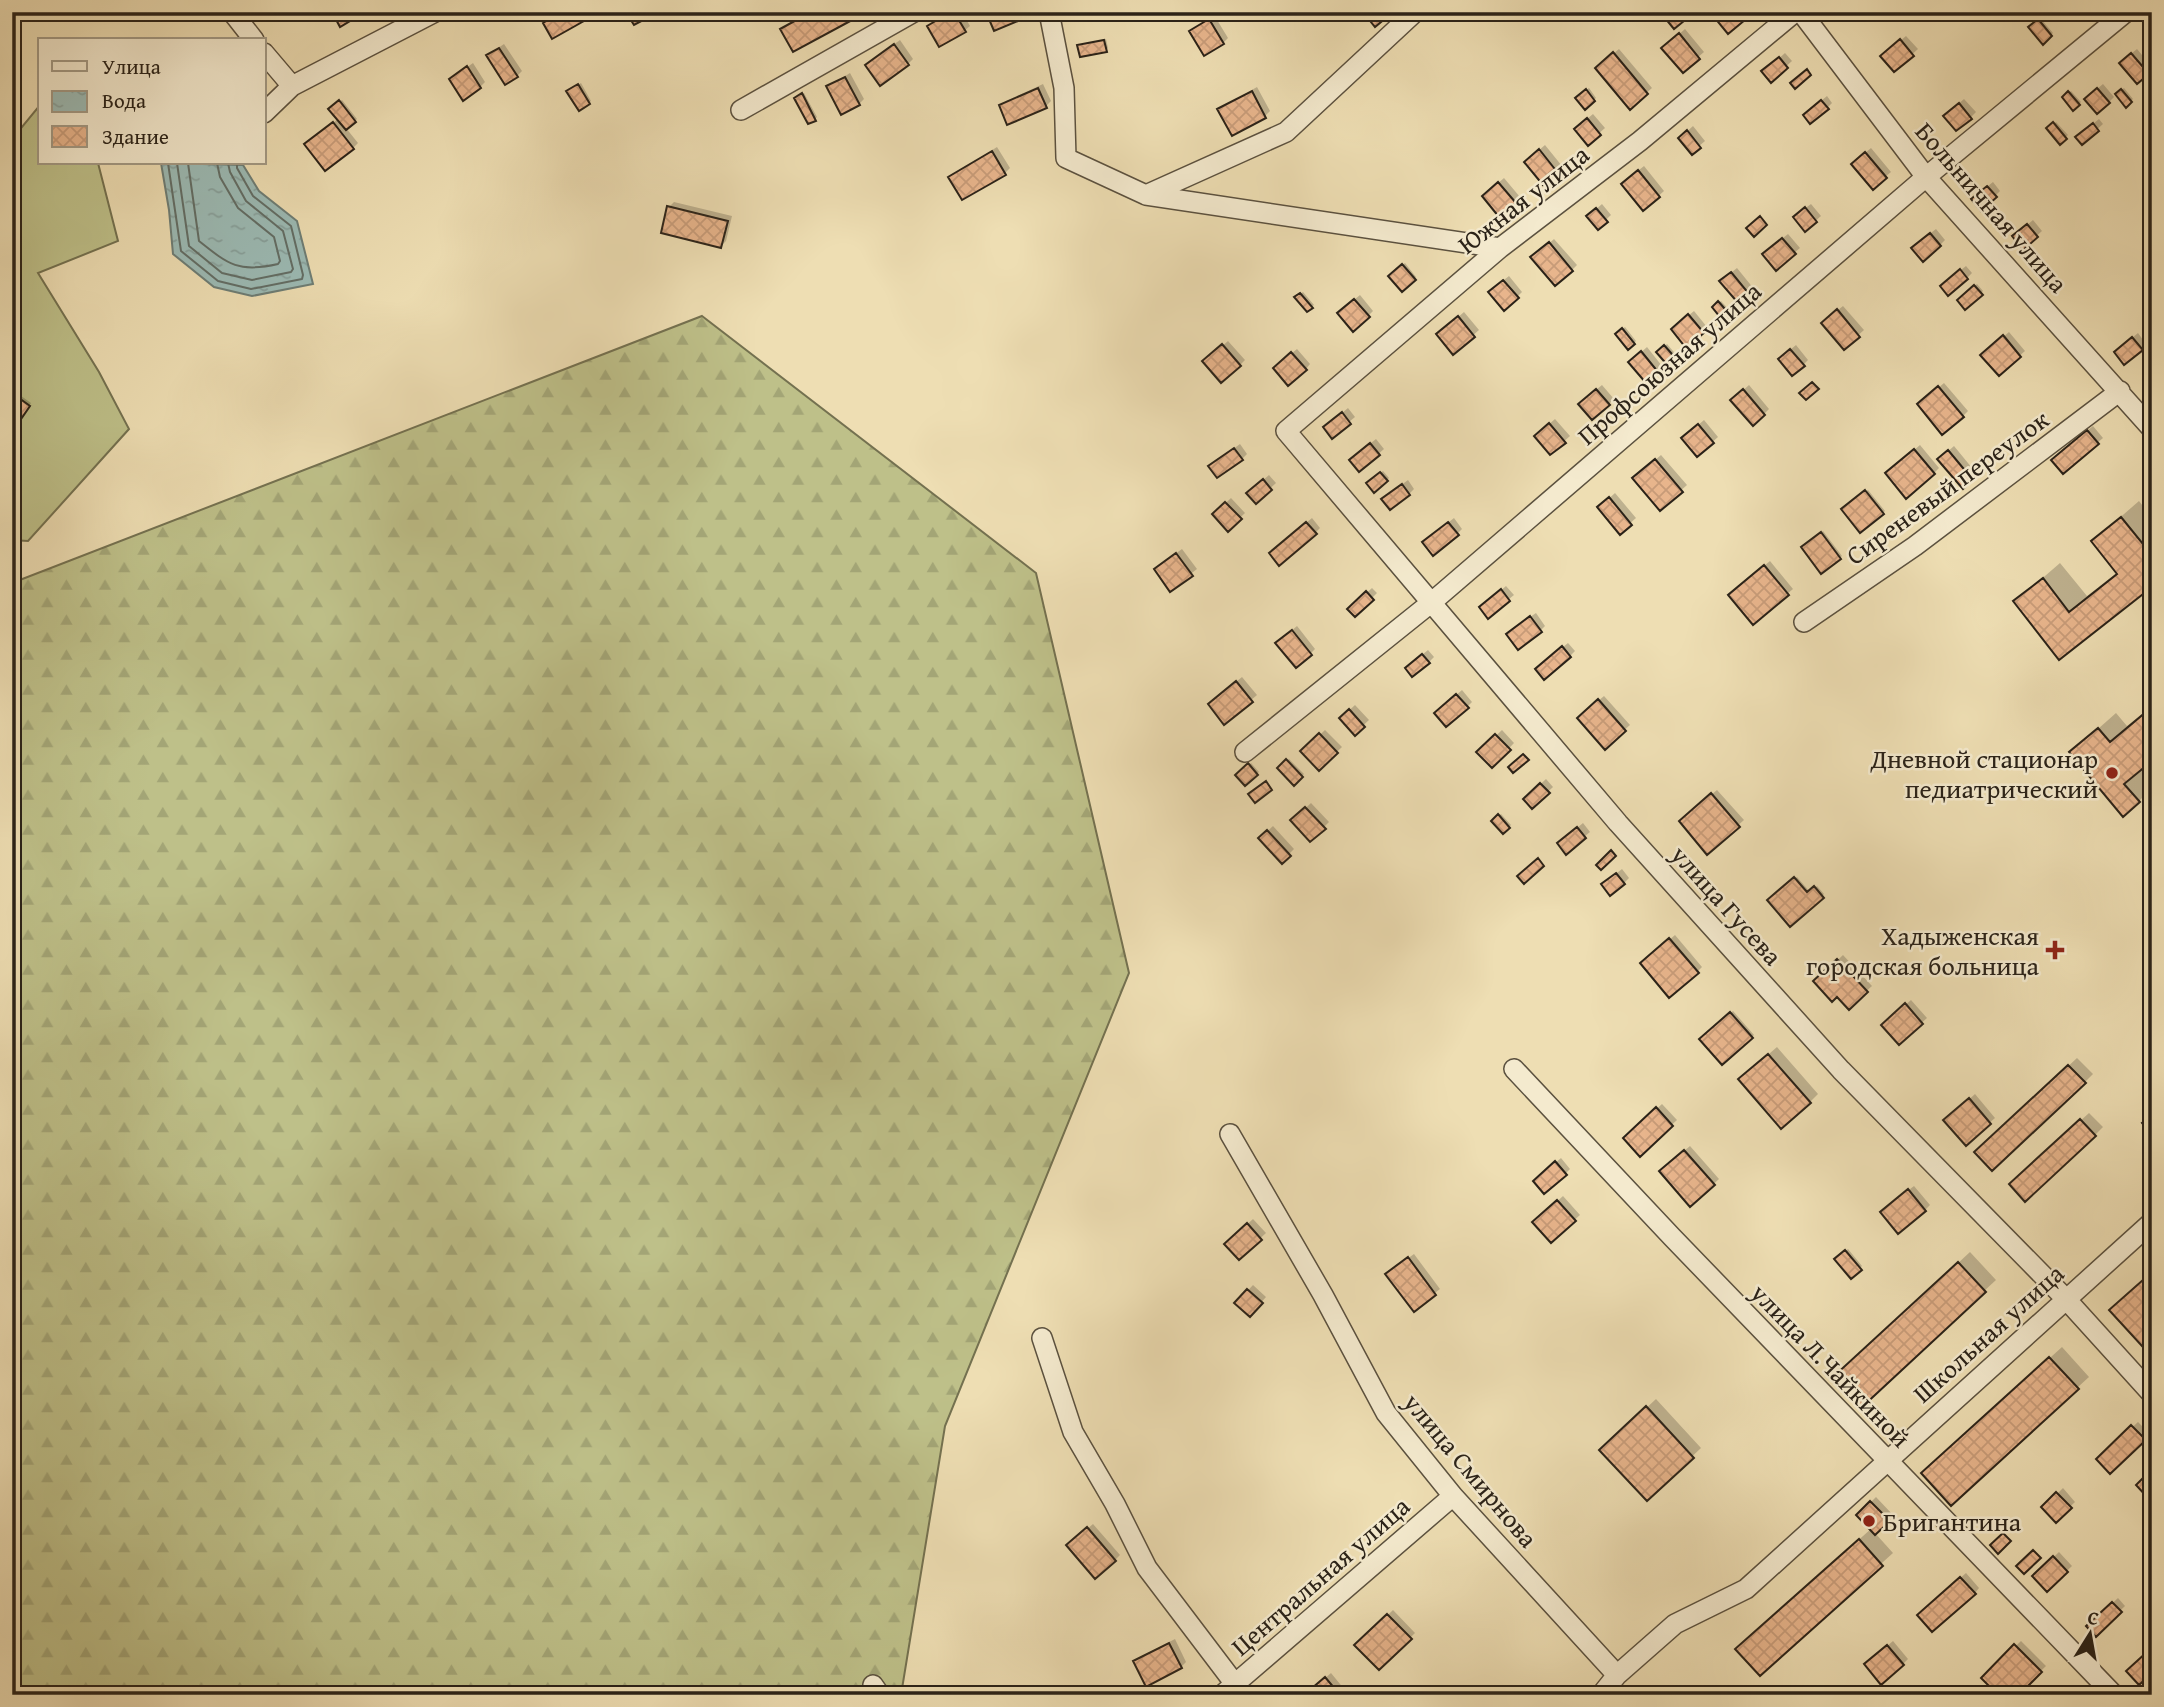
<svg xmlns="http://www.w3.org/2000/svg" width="2164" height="1707" font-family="'Gentium Book Plus',serif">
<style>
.grass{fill:#bec089;stroke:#747150;stroke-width:2}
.forest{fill:url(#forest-firs);stroke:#747150;stroke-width:2}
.water{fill:url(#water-ripples);stroke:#6e7e76;stroke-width:2}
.shadow{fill:#0003}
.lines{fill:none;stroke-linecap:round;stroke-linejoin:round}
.shore{stroke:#636e66;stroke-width:2}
.building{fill:url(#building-cross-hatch);stroke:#2a2218;stroke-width:2}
.minor-casing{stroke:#5b513f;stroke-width:22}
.minor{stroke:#f4eace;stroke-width:19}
.poi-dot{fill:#8f2418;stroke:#f4eace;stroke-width:2.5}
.labels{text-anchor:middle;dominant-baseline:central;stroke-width:5;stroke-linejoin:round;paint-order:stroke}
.street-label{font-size:26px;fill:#2a2218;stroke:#f4eace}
.poi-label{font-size:26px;fill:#2a2218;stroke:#f4eace;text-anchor:end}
</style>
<defs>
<pattern id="forest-firs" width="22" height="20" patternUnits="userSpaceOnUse" patternTransform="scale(1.75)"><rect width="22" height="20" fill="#bec089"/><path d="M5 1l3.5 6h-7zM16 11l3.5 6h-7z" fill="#a3a576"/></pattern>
<pattern id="water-ripples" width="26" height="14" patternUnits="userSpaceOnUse" patternTransform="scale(1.75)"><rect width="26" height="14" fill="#9cbbb5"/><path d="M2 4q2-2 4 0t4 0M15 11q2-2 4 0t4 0" fill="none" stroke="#87a09b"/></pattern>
<pattern id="building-cross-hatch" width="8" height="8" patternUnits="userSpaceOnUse" patternTransform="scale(1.75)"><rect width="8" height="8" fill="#e8b58c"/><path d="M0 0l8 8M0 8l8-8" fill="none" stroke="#c79b78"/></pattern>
</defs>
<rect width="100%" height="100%" fill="#eedeb3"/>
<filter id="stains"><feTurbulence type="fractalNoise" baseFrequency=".00286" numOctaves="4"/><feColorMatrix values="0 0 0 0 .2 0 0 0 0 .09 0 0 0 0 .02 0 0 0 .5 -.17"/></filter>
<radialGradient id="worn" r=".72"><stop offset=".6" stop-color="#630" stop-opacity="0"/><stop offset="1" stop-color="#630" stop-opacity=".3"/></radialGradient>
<path class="grass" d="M40,105V163H98L118,241L38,273L99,372L129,429L28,541L12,540V139Z"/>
<path class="forest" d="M702,316L1036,573L1129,973L945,1426L901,1695H12V583Z"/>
<path class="water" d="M161,163L243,165L259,191L297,221L313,284L252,296L214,287L173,254L169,210Z"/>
<path class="shadow" d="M561,12H586L588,14L583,19L545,24Z
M809,12H858V13L853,18L782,29Z
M950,12H962L970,26L964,31L930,26Z
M988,12H1021L1022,15L1017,20Z
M1721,12H1748L1749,14L1744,19Z
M2055,12H2067L2060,18Z
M1214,15L1228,38L1223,43L1191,32Z
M2041,19L2053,33L2043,42L2031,28Z
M1685,29L1704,52L1683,70L1669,43Z
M1906,36L1918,49L1895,70L1888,51Z
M1106,39L1108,48L1106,50L1079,46Z
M900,40L913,59L908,64L872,60Z
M504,44L522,71L517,76L488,55Z
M1619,49L1652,88L1630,107L1602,63Z
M2137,49L2152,67L2148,73L2126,58Z
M1785,53L1792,61L1771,80L1769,67Z
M473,63L485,82L480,87L451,79Z
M850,73L864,99L859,104L828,87Z
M581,83L591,101L579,109L571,89Z
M1043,84L1051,101L1046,106H1001L1006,101Z
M2103,84L2114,97L2109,102L2091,94Z
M1257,87L1270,111L1265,116L1219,109Z
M1589,88L1596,98L1585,107L1577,98Z
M2124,88L2133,99L2126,105L2117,94Z
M2071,91L2081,102L2074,109L2064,97Z
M804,93L817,117L815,119L798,96Z
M1827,96L1832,103L1827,108L1810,110Z
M1964,99L1976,112L1971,117L1950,111Z
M342,100L357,119L346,128L358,143L353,148L312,139L338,119L331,109Z
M1593,114L1605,128L1588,143L1581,124Z
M2099,119L2103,124L2082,143L2083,132Z
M2056,122L2068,135L2060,142L2048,128Z
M1693,126L1705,141L1692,152L1680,138Z
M1545,145L1562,166L1544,182L1531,157Z
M997,147L1010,168L1005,173L950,177Z
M1871,148L1891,172L1873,187L1858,159Z
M1644,166L1664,191L1644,209L1628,179Z
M1504,178L1520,197L1515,202L1489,191Z
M1993,182L2000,191L1995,196L1978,194Z
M674,202L732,216L726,241L721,246L669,207Z
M1602,204L1611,215L1598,227L1594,211Z
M1811,204L1821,216L1805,230L1800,212Z
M2033,220L2042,231L2023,248L2019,232Z
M1936,229L1945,240L1940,245L1918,243Z
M1788,234L1800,248L1776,268L1769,249Z
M1554,239L1577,265L1572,270L1538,253Z
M1405,263L1416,277L1402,290L1390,276Z
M1966,266L1972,273L1967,278L1947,281Z
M1737,268L1754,289L1739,302L1727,276Z
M1509,276L1522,292L1517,297L1495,287Z
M1977,284L1983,291L1965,307L1959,300Z
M1303,292L1314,305L1307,310L1297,297Z
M1360,295L1373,311L1368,316L1344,308Z
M1721,301L1732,313L1724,319L1714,307Z
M1843,306L1864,330L1844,348L1828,318Z
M1694,311L1707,327L1702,332L1678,324Z
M1464,312L1479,330L1454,352L1443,330Z
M1625,327L1636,341L1628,348L1617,334Z
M2009,332L2025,351L1999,374L1988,350Z
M2138,333L2146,344L2141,349L2121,347Z
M1228,341L1245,360L1240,365L1210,357Z
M1667,344L1679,358L1670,366L1658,353Z
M1796,345L1808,360L1803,365L1785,354Z
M1647,347L1662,366L1646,380L1636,357Z
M1297,349L1310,364L1306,369L1280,363Z
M1944,383L1968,411L1963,416L1924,400Z
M1602,385L1614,399L1609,404L1585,399Z
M1749,385L1769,409L1764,414L1738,395Z
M14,391L31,403L22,415L12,411Z
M1348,408L1355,417L1332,436L1330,423Z
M1555,419L1570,436L1551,453L1541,431Z
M1704,420L1718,437L1698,455L1689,433Z
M2093,426L2103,438L2063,472L2058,455Z
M1376,439L1384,449L1360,470L1356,455Z
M1240,444L1247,454L1242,459L1210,466Z
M1920,445L1939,468L1934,473L1892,469Z
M1954,446L1977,474L1963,486L1945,454Z
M1661,455L1687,485L1660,509L1639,474Z
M1383,471L1389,478L1374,491L1368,483Z
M1269,475L1276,483L1256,501L1254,488Z
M1408,480L1414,489L1409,494H1389Z
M1868,490L1885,511L1860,531L1843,509Z
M1615,493L1636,518L1620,532L1604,503Z
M1231,498L1245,513L1228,529L1214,514Z
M2139,501L2152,518V585L2060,657L2016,601L2060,563L2087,596L2118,572L2093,541Z
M1312,518L1320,528L1315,533L1276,548Z
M1454,518L1462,529L1457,534L1430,537Z
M1823,531L1842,556L1822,572L1803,547Z
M1182,549L1197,569L1171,589L1161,564Z
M1770,561L1793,589L1753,623L1735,590Z
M1506,586L1514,595L1488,616L1486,603Z
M1372,588L1377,593L1355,615L1349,609Z
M1536,613L1545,626L1540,631L1513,629Z
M1297,626L1315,649L1310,654L1283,638Z
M1568,643L1575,651L1570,656L1542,664Z
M1428,650L1434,657L1429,662L1412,663Z
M1242,677L1257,695L1225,722L1215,699Z
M1462,690L1472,702L1467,707L1436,713Z
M1604,696L1630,725L1605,747L1584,713Z
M1355,705L1369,720L1355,733L1341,718Z
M2152,706V759L2141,768L2152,780V788L2139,801L2072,752L2116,713L2127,726Z
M1325,730L1342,747L1319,769L1303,751Z
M1502,730L1514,743L1492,766L1479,752Z
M1289,759L1304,774L1294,783L1279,768Z
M1251,763L1259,772L1245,784L1237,775Z
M1546,779L1553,787L1532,807L1525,799Z
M1717,790L1744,820L1708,852L1686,816Z
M1311,803L1329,822L1311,840L1293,820Z
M1501,814L1511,825L1504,832L1493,821Z
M1583,823L1590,832L1566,852L1564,839Z
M1273,826L1294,849L1282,861L1260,838Z
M1622,869L1629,878L1624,883L1608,880Z
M1797,877L1810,892L1817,886L1824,894L1790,924L1770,900Z
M1675,935L1702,967L1697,972L1647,959Z
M1843,955L1872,986L1849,1007L1837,995L1816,981Z
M1911,1000L1927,1018L1899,1043L1888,1020Z
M1733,1011L1754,1035L1722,1063L1701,1039Z
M1777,1047L1818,1094L1810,1102L1748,1072Z
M2077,1058L2093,1074L2085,1082L1985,1144Z
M1975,1094L1995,1118L1966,1143L1951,1116Z
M1662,1104L1677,1120L1640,1154L1625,1138Z
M2089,1113L2103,1127L2095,1135L2020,1176Z
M1690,1146L1719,1179L1691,1205L1666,1166Z
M1561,1158L1570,1169L1565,1174L1540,1176Z
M1914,1186L1930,1205L1925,1210L1887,1207Z
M1563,1196L1580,1215L1551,1241L1535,1222Z
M1253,1219L1266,1233L1239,1258L1226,1244Z
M1848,1249L1862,1266L1851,1276L1837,1259Z
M1970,1252L1996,1280L1861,1405L1847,1366Z
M1414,1254L1440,1289L1414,1309L1393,1269Z
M1253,1285L1266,1297L1250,1315L1236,1303Z
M2062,1347L2089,1377L1951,1503L1935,1462Z
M1656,1399L1701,1448L1647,1499L1610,1442Z
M2138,1422L2150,1434L2110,1472L2098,1459Z
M2063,1488L2075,1502L2056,1520L2044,1507Z
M1876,1497L1893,1515L1875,1533L1893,1553L1760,1673L1749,1638L1872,1528L1858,1515Z
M1093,1524L1120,1555L1115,1560L1073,1541Z
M2059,1552L2072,1566L2047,1590L2034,1576Z
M1966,1573L1979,1588L1975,1593L1924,1610Z
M2118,1598L2125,1606L2096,1634L2088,1626Z
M1393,1610L1415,1633L1379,1668L1357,1645Z
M1175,1639L1186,1662L1181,1667L1135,1662L1140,1657Z
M1893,1641L1908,1659L1903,1664L1871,1660Z
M2021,1641L2046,1666L2016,1695L1983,1678Z
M1331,1673L1349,1695H1306Z
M1848,1686L1855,1695H1838Z
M1717,1688L1723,1695H1710Z"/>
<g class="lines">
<path class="shore" d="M168,163L181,251L218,281L251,289L302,279L303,275L291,226L253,196L237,168V163
M177,163L189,246L222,273L252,280L291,272L293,269L283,231L246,201L230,172L228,163
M188,163L199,241C229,265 239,273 278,264L280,261L274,237L238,208L220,177L217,163"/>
</g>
<path class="building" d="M332,12H365L340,27Z
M561,12H578L584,21L552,39L543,23Z
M637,12H646L649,17L634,25L629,17Z
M811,12H850L854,19L793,52L780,29Z
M951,12H954L966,32L939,47L927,26Z
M986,12H1014L1018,21L994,31Z
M1363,12H1393L1375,27Z
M1671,12H1676L1684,21L1674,29L1665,18Z
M1720,12H1738L1745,20L1728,34L1714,17Z
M1209,19L1224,44L1204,56L1189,31Z
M2038,19L2052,36L2043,45L2028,27Z
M1679,33L1700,59L1683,73L1661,48Z
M1900,39L1914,56L1894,72L1880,56Z
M1104,40L1107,52L1080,57L1077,45Z
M894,44L909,65L880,86L865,65Z
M499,48L518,77L505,85L486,55Z
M1613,52L1648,94L1630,110L1595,68Z
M2131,53L2149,74L2137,84L2119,63Z
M1779,57L1788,68L1771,83L1761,71Z
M467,66L481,88L463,101L449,79Z
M1807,69L1811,75L1795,89L1790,83Z
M845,77L860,105L841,115L826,86Z
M578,84L590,104L579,111L566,91Z
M1038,88L1047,108L1007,125L999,105Z
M2097,88L2110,103L2097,114L2084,99Z
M1586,89L1595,101L1585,110L1575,98Z
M2121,89L2132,102L2126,108L2115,94Z
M1252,91L1266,118L1232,136L1217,109Z
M2068,91L2080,105L2073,111L2062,97Z
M802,93L816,121L808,124L794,98Z
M339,100L356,122L346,130L328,109Z
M1821,100L1829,109L1810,124L1803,115Z
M1959,103L1972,119L1956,131L1943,116Z
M1587,118L1601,135L1588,146L1574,129Z
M333,122L354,149L325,171L304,144Z
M2053,122L2067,139L2060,145L2046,128Z
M2093,123L2099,131L2082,145L2075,137Z
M1687,130L1701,148L1692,155L1678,138Z
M1539,149L1558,173L1543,185L1524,162Z
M992,151L1006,175L962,200L948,177Z
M1865,152L1887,178L1873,190L1851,164Z
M1638,170L1660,197L1643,211L1621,184Z
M1498,182L1516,203L1499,217L1482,196Z
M1987,186L1997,197L1981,211L1971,199Z
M667,206L728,221L721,248L661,233Z
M1805,207L1817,222L1805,232L1793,217Z
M1596,208L1608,222L1598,230L1586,216Z
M1760,216L1767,225L1754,237L1746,228Z
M2027,224L2038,237L2023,250L2012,236Z
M1930,233L1941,246L1923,262L1911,248Z
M1782,238L1796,254L1776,271L1762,254Z
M1549,242L1573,271L1555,286L1530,257Z
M1402,264L1416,280L1402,292L1388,276Z
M1960,269L1968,279L1948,296L1940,286Z
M1731,272L1750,295L1739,304L1719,281Z
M1503,280L1519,298L1504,311L1488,292Z
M1974,285L1983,295L1965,310L1957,300Z
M1300,293L1313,308L1307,312L1294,297Z
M1354,299L1370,317L1353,332L1337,313Z
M1718,301L1731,316L1724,322L1712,307Z
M1837,309L1860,337L1844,350L1821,323Z
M1688,314L1704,333L1686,348L1671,329Z
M1458,316L1475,337L1453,355L1436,334Z
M1622,328L1635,344L1628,350L1615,334Z
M2003,335L2021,357L1999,376L1980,355Z
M2132,337L2143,350L2124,365L2114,352Z
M1222,344L1241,366L1221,383L1202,361Z
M1664,345L1678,361L1670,368L1656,352Z
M1790,349L1805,366L1792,376L1778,359Z
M1641,351L1658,372L1646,383L1628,362Z
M1291,352L1307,370L1288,386L1273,368Z
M1812,382L1819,389L1806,400L1799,393Z
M1938,386L1964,417L1942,435L1917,404Z
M1596,389L1610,405L1592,420L1578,404Z
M1743,389L1765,415L1753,426L1730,400Z
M12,393L30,406L21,419L12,413Z
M1342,412L1351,424L1332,439L1323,427Z
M1549,423L1566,443L1550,455L1534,436Z
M1698,424L1714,443L1697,457L1681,438Z
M2087,430L2099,444L2063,474L2051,460Z
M1370,443L1380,455L1359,472L1349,460Z
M1234,448L1243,460L1217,478L1208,466Z
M1914,449L1935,474L1906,499L1885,473Z
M1948,450L1973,480L1963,489L1937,459Z
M1655,459L1683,492L1660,511L1632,478Z
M1380,472L1388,481L1374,493L1366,483Z
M1263,479L1272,490L1256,504L1246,493Z
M1402,484L1410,495L1390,510L1381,499Z
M1865,490L1884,514L1860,533L1841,509Z
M1609,497L1632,525L1620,535L1597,507Z
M1225,502L1242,519L1228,532L1212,514Z
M2121,517L2152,555V587L2059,660L2013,601L2043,578L2069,612L2117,574L2091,541Z
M1306,522L1317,534L1279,566L1269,553Z
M1448,522L1459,535L1433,556L1422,542Z
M1821,532L1841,559L1821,574L1801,547Z
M1176,553L1193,576L1170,592L1154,569Z
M1764,565L1789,595L1753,625L1728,595Z
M1501,589L1510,601L1488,619L1479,607Z
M1366,591L1374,600L1355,617L1347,609Z
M1530,616L1542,632L1518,650L1506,634Z
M1292,630L1312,655L1296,668L1275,643Z
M1562,646L1571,657L1544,680L1535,669Z
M1422,654L1430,663L1412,677L1405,668Z
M1236,681L1253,702L1224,725L1208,704Z
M1456,694L1469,708L1446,727L1434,713Z
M1598,699L1626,731L1605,750L1577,718Z
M2152,707V761L2124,784L2140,802L2123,817L2069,752L2098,728L2110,742Z
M1349,709L1365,727L1355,736L1339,718Z
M1319,733L1338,753L1319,771L1300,751Z
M1495,734L1511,750L1492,768L1476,752Z
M1523,754L1529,760L1513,773L1508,767Z
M1286,759L1303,777L1294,786L1277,768Z
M1248,763L1258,775L1245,786L1235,775Z
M1266,781L1272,790L1255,803L1248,794Z
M1540,783L1550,793L1532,809L1523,799Z
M1711,793L1740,827L1707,855L1679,821Z
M1305,807L1326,829L1310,842L1290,820Z
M1498,814L1510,828L1503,834L1491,821Z
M1577,827L1586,838L1566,855L1557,843Z
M1267,830L1291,856L1282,864L1258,838Z
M1611,850L1616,856L1601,870L1596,865Z
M1538,858L1544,866L1524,884L1517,876Z
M1616,873L1625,884L1610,896L1601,884Z
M1794,877L1807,892L1814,886L1824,898L1790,927L1767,900Z
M1669,938L1699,973L1669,998L1640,963Z
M1837,959L1868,992L1849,1010L1837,997L1832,1002L1813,981Z
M1905,1003L1923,1024L1899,1045L1881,1025Z
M1730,1012L1753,1038L1722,1065L1699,1039Z
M1768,1054L1811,1103L1781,1129L1738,1079Z
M2068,1065L2086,1083L1992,1171L1974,1152Z
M1969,1098L1991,1124L1966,1146L1943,1120Z
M1656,1107L1673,1126L1640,1157L1623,1138Z
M2151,1116L2152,1117V1135L2142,1123Z
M2080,1119L2096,1136L2025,1202L2009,1184Z
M1684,1150L1715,1185L1690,1207L1659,1171Z
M1555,1161L1567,1175L1544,1194L1533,1181Z
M1908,1189L1926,1211L1898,1234L1880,1212Z
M1557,1200L1576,1221L1551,1243L1532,1222Z
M1247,1223L1262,1240L1239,1260L1224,1244Z
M1845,1250L1862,1270L1851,1279L1834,1259Z
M1408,1257L1436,1295L1414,1312L1385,1274Z
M1958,1262L1986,1292L1861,1408L1833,1377Z
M2152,1272V1357L2109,1310Z
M1247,1289L1263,1303L1250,1317L1234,1303Z
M2049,1357L2079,1389L1951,1506L1921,1473Z
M1646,1406L1694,1458L1647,1501L1599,1450Z
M2131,1425L2146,1440L2110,1474L2096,1459Z
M2152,1469V1494L2148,1498L2136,1485Z
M2056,1492L2072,1508L2056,1523L2041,1507Z
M1870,1501L1890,1521L1875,1535L1856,1515Z
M1087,1527L1116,1561L1095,1579L1066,1545Z
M2003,1533L2011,1541L1998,1554L1990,1545Z
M1859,1539L1883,1566L1760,1676L1735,1649Z
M2033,1550L2041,1558L2024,1574L2016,1566Z
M2053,1556L2068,1572L2047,1592L2032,1576Z
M1960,1577L1976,1594L1932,1632L1917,1615Z
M2112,1602L2122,1612L2096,1637L2086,1626Z
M1387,1614L1412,1639L1379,1670L1354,1645Z
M1169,1643L1182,1668L1146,1687L1133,1661Z
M2014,1644L2042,1672L2019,1695H1998L1981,1678Z
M1887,1645L1904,1665L1881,1685L1864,1664Z
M2147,1652L2152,1657V1673L2139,1685L2126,1671Z
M1325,1677L1340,1695H1304Z"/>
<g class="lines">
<g class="minor-casing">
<path id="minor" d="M232,12L254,40
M1049,12L1064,88L1066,158L1146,195L1500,248
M1795,12L1640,141L1500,248L1286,431L1618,823L1841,1070L2065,1298L2152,1394
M1801,12L1926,177L2152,429
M264,53L292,86
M741,110L914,12
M264,113L292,86L435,12
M1146,195L1286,132L1415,12
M1804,622L1915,546L2120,391
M1245,752L1432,602L1926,177L2126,12
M1514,1069L1672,1237L2114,1695
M1230,1134L1323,1295L1386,1413L1453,1496L1617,1675
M1042,1338L1073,1432L1115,1504L1147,1568L1235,1684
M873,1685L880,1695
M1222,1695L1453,1496
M1601,1695L1617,1675L1675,1624L1746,1589L2152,1222"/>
</g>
<use href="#minor" class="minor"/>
</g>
<g class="poi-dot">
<circle cx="2112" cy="773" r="7"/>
<path d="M2051.5 939.5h7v7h7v7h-7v7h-7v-7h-7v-7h7z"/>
<circle cx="1869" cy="1521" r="7"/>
</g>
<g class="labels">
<g class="street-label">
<text transform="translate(1523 199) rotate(-38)">Южная улица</text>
<text transform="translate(1992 207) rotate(49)">Больничная улица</text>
<text transform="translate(1669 363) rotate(-41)">Профсоюзная улица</text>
<text transform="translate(1947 487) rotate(-36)">Сиреневый переулок</text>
<text transform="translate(1727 905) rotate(48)">улица Гусева</text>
<text transform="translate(1988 1333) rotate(-42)">Школьная улица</text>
<text transform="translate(1831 1365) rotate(46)">улица Л.Чайкиной</text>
<text transform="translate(1471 1470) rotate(50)">улица Смирнова</text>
<text transform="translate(1320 1576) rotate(-41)">Центральная улица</text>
</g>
<g class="poi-label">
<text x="2098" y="758">Дневной стационар<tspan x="2098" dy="30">педиатрический</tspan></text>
<text x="2039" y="935">Хадыженская<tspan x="2039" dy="30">городская больница</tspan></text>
<text x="1883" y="1521" text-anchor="start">Бригантина</text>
</g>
</g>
<rect width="2164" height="1707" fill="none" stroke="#eedeb3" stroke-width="42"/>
<rect x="14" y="14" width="2136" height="1679" fill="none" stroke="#2a2218" stroke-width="3.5"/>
<rect x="21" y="21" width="2122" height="1665" fill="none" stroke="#2a2218" stroke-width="2"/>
<rect x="38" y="38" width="228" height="126" fill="#f4eace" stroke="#a39a85" stroke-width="2"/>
<rect x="52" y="61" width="35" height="10" fill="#f4eace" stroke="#a39a85" stroke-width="2"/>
<text x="102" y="74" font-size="21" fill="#2a2218">Улица</text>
<rect x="52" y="91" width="35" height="21" fill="url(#water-ripples)" stroke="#a39a85" stroke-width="2"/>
<text x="102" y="108" font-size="21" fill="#2a2218">Вода</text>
<rect x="52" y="126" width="35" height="21" fill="url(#building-cross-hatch)" stroke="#a39a85" stroke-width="2"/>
<text x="102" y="144" font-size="21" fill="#2a2218">Здание</text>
<g transform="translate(2090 1634) rotate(11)" stroke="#f4eace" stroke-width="5" paint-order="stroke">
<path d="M0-5L12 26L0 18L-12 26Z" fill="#2a2218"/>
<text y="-10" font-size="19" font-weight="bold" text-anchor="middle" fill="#2a2218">С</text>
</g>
<rect width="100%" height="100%" filter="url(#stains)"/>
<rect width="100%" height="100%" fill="url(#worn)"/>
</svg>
